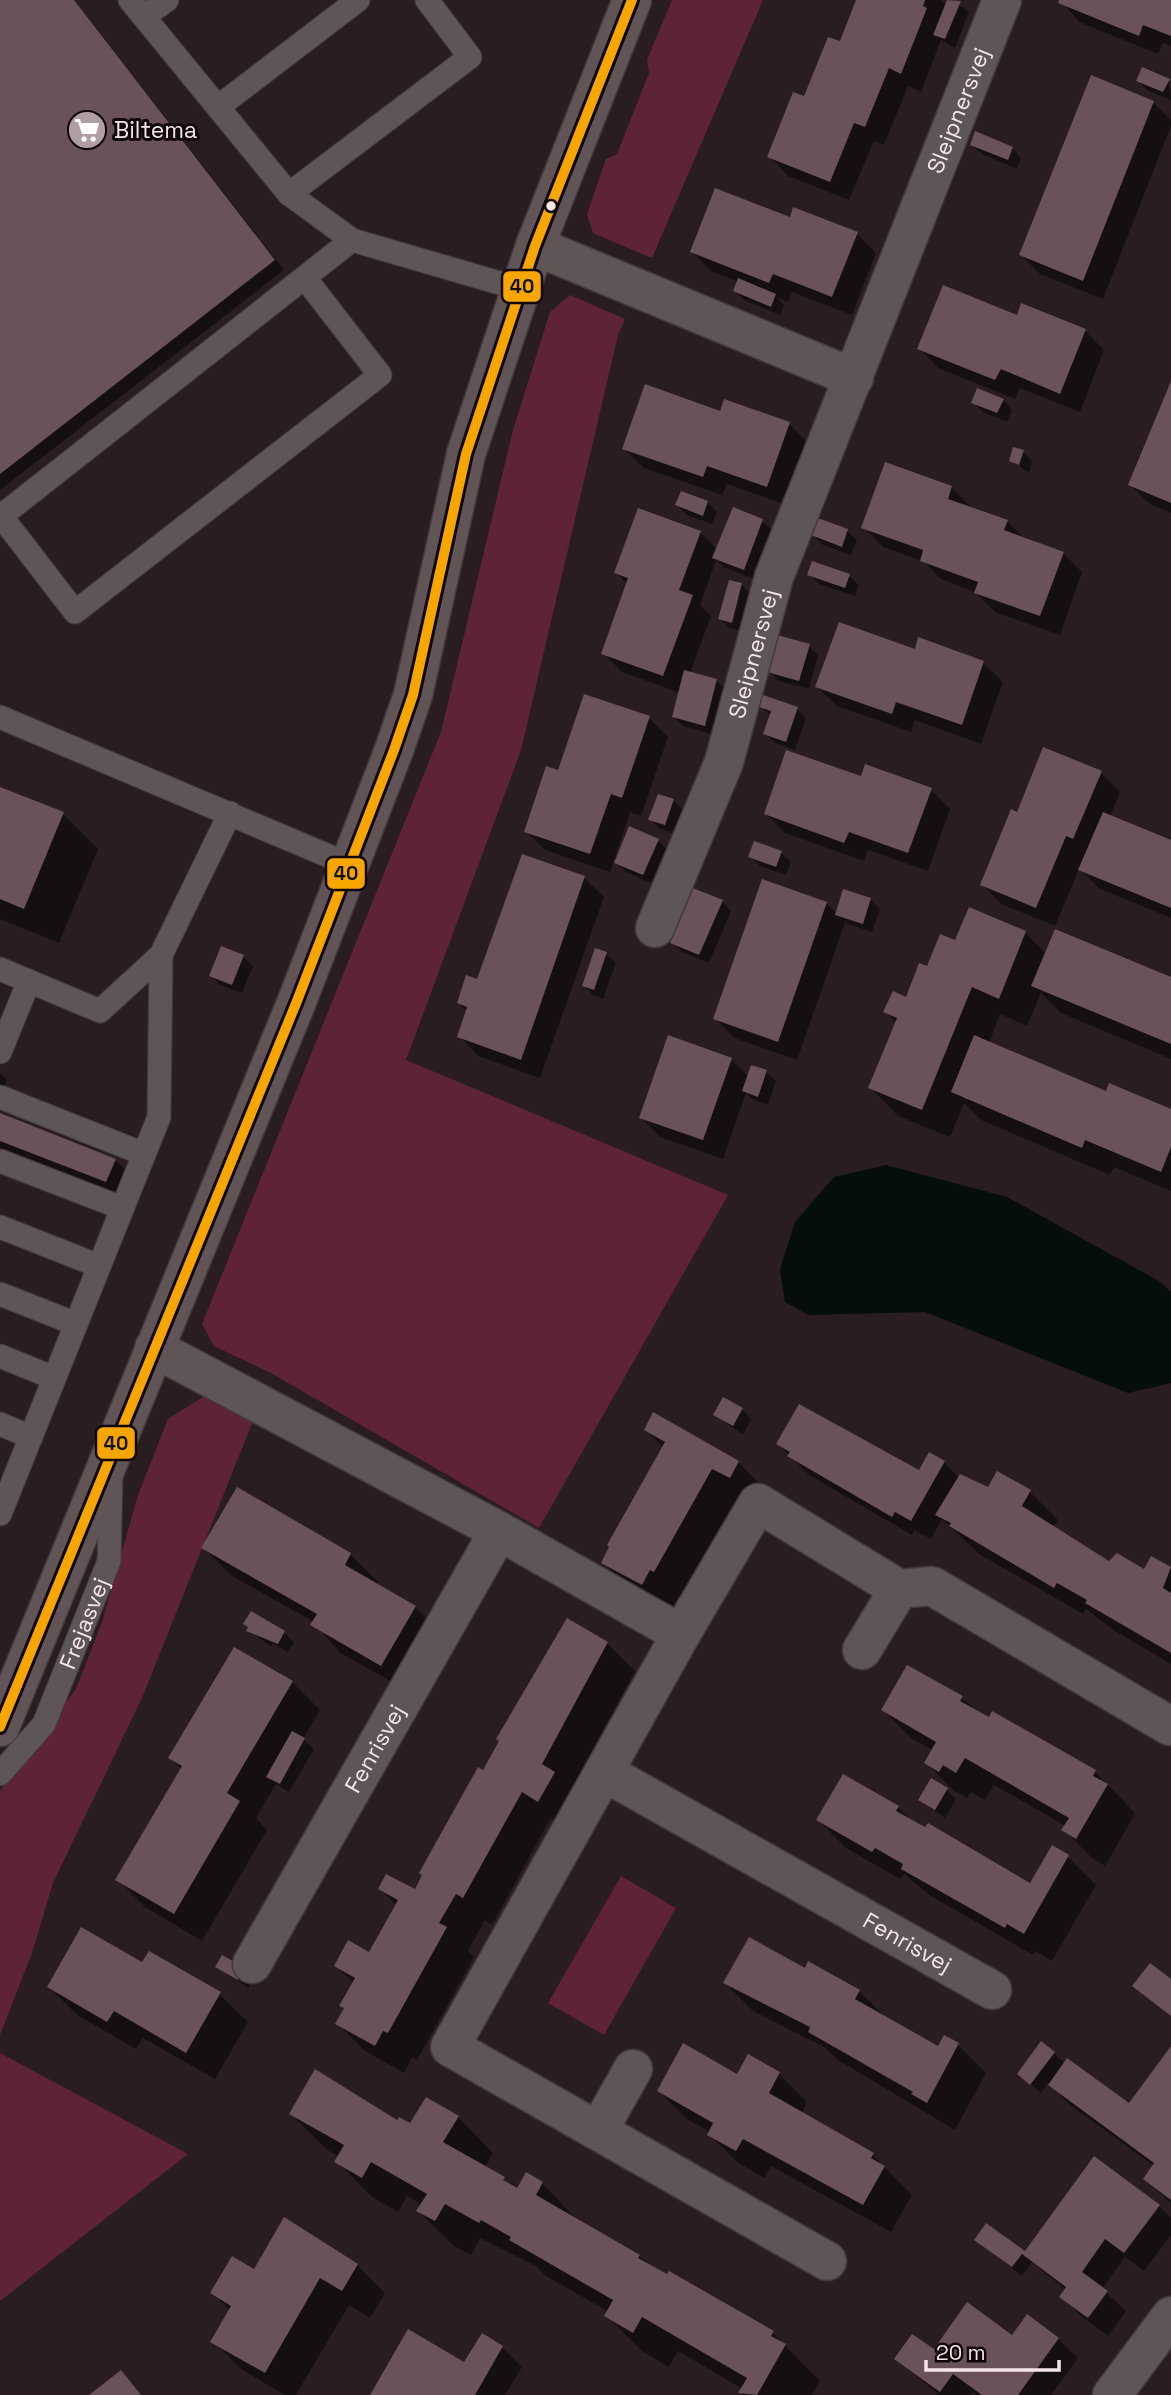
<svg xmlns="http://www.w3.org/2000/svg" width="1171" height="2395" font-family="'Space Grotesk',sans-serif">
<style>
.green{fill:#5f2336}
.water{fill:#050e0c}
.shadow{fill:#0007}
.building{fill:#6a5259}
.lines{fill:none;stroke-linecap:round;stroke-linejoin:round}
.lane-casing{stroke:#43383b;stroke-width:25}
.street-casing{stroke:#43383b;stroke-width:41}
.secondary-casing{stroke:#43383b;stroke-width:41}
.lane{stroke:#5e5557;stroke-width:23}
.street{stroke:#5e5557;stroke-width:38}
.secondary{stroke:#605457;stroke-width:38}
.bus-1-casing{stroke:#100709;stroke-width:16}
.bus-1{stroke:#f7a600;stroke-width:10}
.bus-dot{fill:#f6e5e8;stroke:#100709;stroke-width:2.5}
.labels{text-anchor:middle;dominant-baseline:central;stroke-width:6;stroke-linejoin:round;paint-order:stroke}
.street-label{font-size:23px;fill:#f6e5e8;stroke:#100709}
.poi-label{font-size:23px;fill:#f6e5e8;stroke:#100709;text-anchor:start}
.line-badge{stroke:#100709;stroke-width:2.5}
.pale-badge-label{font-size:19px;text-anchor:middle;font-weight:bold;fill:#111}
</style>
<rect width="100%" height="100%" fill="#2a1d21"/>
<path class="green" d="M672,0H763L652,258L593,233L587,214L606,159L617,154L649,73L647,60Z
M570,295L625,319L618,335L521,750L406,1060L728,1195L539,1528L271,1373L214,1346L202,1324L441,732L513,430L550,312Z
M203,1397L253,1421L142,1698L53,1883L32,1953L0,2035V1791L76,1689L102,1622L138,1495L168,1419Z
M621,1876L676,1908L604,2035L548,2003Z
M0,2053L188,2154L0,2301Z"/>
<path class="water" d="M886,1165L1007,1197L1159,1281L1171,1292V1383L1128,1393L925,1312L808,1315L785,1302L780,1269L795,1222L834,1177Z"/>
<path class="shadow" d="M0,0H74L284,270L0,490Z
M858,0H941L947,6L949,0H953L969,12L955,48L941,40L921,92L908,86L884,145L874,141L849,200L788,176L769,156L841,43Z
M1061,0H1171V46L1163,43L1158,54L1079,22Z
M1138,80H1169L1171,100L1147,90Z
M1153,103L1171,120V126L1103,299L1040,274L1021,255Z
M972,145L1012,148L1021,158L1017,169L982,154Z
M791,220L857,234L876,253L852,315L792,292L788,302L777,297L784,305L780,315L744,300L735,290L738,282L711,271L692,252Z
M1018,317L1085,331L1104,350L1080,412L1020,388L1015,399L938,368L919,348Z
M1171,385V513L1150,504L1130,485Z
M1003,400L1012,410L1007,422L983,412L973,402Z
M721,413L789,424L808,443L787,505L727,484L722,495L644,468L624,449Z
M1023,452L1032,461L1029,473L1011,460Z
M886,464L952,488L971,507L1007,521L1026,540L1063,553L1082,572L1060,635L995,612L975,592L941,579L923,561L883,547L864,527Z
M707,502L717,512L712,524L687,515L677,505Z
M819,520L847,531L857,540L851,555L823,545L813,535Z
M762,521L772,530L753,579L724,567L716,560L700,605L711,616L690,673L716,680L726,690L714,735L683,726L674,717L680,693L622,672L603,653L628,585L616,572L700,532L718,550Z
M813,563L849,576L859,585L855,596L819,584L809,574Z
M730,582L742,585L751,594L741,631L730,628L720,619Z
M809,646L818,655L809,689L778,681L769,671Z
M916,651L983,663L1003,682L981,744L915,720L911,732L837,706L817,687Z
M761,706L797,709L806,718L795,750L775,743L765,733L771,716Z
M649,718L668,737L641,816L630,812L610,872L545,850L526,831L559,772Z
M1101,773L1120,792L1110,817L1171,842V918L1100,889L1079,869L1055,926L1001,904L982,884L1018,814Z
M862,778L931,790L950,809L928,871L868,850L864,861L785,833L766,814Z
M0,789L63,814L98,849L59,943L0,919Z
M673,800L683,810L675,834L660,829L650,819Z
M658,840L667,850L653,884L626,872L616,863Z
M781,853L791,862L786,875L760,866L750,856Z
M523,856L584,878L604,897L540,1078L478,1056L459,1036L467,1012L459,1003L478,982Z
M870,900L880,909L872,932L845,923L797,1060L734,1038L715,1018L826,903L837,914Z
M722,901L731,911L709,963L682,952L672,942Z
M970,909L1025,933L1047,954L1171,979V1059L1061,1013L1041,993L1027,1026L1000,1014L989,1043L1107,1093L1171,1111V1191L1114,1167L1110,1175L981,1120L964,1103L950,1137L898,1116L870,1087L896,1022L886,1012L907,999L928,968L956,942Z
M222,948L243,957L253,966L242,993L220,985L211,975Z
M606,954L616,963L603,999L593,995L584,986Z
M731,1059L749,1077L752,1067L766,1072L776,1081L768,1105L753,1100L746,1093L723,1159L660,1137L641,1117Z
M0,1073L7,1079L0,1097Z
M0,1115L115,1160L134,1179L126,1200L5,1153L0,1148Z
M742,1409L751,1419L743,1435L715,1415Z
M646,1430L738,1462L766,1490L682,1599L679,1597L670,1612L631,1590L603,1562L664,1448Z
M778,1444L920,1472L944,1462L959,1478L989,1489L1030,1492L1058,1520L1053,1528L1109,1563L1145,1571L1152,1558L1171,1570V1664L1115,1631L1086,1609L1083,1614L979,1554L942,1519L931,1539L914,1530L912,1535L809,1475Z
M237,1490L350,1554L378,1582L377,1585L415,1607L443,1635L410,1692L340,1653L314,1622L232,1576L203,1548Z
M251,1613L284,1633L294,1642L288,1652L273,1643L271,1647L249,1630Z
M607,1643L635,1671L571,1790L582,1801L567,1828L550,1819L492,1925L485,1920L468,1951L474,1957L417,2060L412,2057L404,2073L365,2051L337,2023L345,2010L341,2006L354,1983L336,1966L370,1954L397,1906L380,1888L415,1891L483,1773Z
M292,1682L320,1710L303,1739L314,1749L289,1792L276,1784L256,1818L267,1830L202,1941L145,1907L117,1879L182,1770L170,1758Z
M961,1698L989,1719L1095,1772L1123,1800L1135,1814L1105,1866L1092,1858L1064,1830L1066,1826L994,1785L985,1800L971,1792L967,1798L954,1791L926,1762L933,1750L911,1738L883,1710Z
M946,1790L956,1799L945,1818L921,1800Z
M898,1807L914,1823L1031,1885L1068,1857L1096,1885L1052,1961L1035,1951L1033,1955L931,1896L904,1874L900,1879L846,1848L818,1820Z
M143,1964L219,1994L248,2022L215,2079L143,2038L136,2049L77,2015L49,1987Z
M218,1966L253,1979L248,1988Z
M805,1970L859,1991L886,2018L939,2048L945,2037L958,2045L986,2073L955,2130L838,2060L826,2048L753,2011L725,1983Z
M1171,2049V2203L1145,2179L1154,2166L1069,2104L1048,2083L1041,2093L1019,2074L1054,2053L1065,2064L1130,2106Z
M779,2074L807,2102L801,2114L872,2154L912,2195L891,2232L771,2166L764,2178L737,2162L709,2134L710,2132L687,2119L659,2091L737,2076Z
M291,2114L411,2126L458,2117L493,2153L484,2168L518,2191L542,2183L577,2220L639,2256L667,2277L669,2273L773,2333L820,2381L812,2395H742L743,2389L678,2351L669,2367L642,2351L607,2316L609,2312L546,2276L536,2266L480,2238L471,2255L454,2246L418,2211L422,2205L407,2196L398,2212L372,2197L337,2162L339,2157L326,2149Z
M1159,2206L1171,2218V2235L1144,2271L1125,2257L1102,2289L1126,2311L1108,2336L1081,2316L1062,2296L1066,2290L1032,2262L1022,2276L976,2239L1025,2254Z
M357,2265L385,2293L370,2318L349,2305L296,2395H285L241,2369L213,2341L230,2311L213,2293L254,2271Z
M1012,2337L1058,2339L1078,2358L1051,2395H977L973,2392L971,2395H939L896,2358Z
M502,2347L522,2367L505,2395H372L465,2364Z"/>
<path class="building" d="M0,0H74L275,260L0,474Z
M856,0H925L923,6L927,8L901,74L889,68L865,127L854,123L830,182L767,157L793,92L804,96L828,37L840,41Z
M947,0L961,1L945,39L933,35Z
M1059,0H1171V36L1143,25L1139,36L1058,3Z
M1142,67L1170,79L1163,92L1136,81Z
M1091,75L1154,101L1083,281L1019,255Z
M975,131L1013,147L1008,160L970,145Z
M715,188L790,217L793,207L858,232L832,297L773,274L769,283L690,252Z
M738,278L776,294L771,307L733,291Z
M943,285L1017,315L1021,303L1086,329L1060,394L1001,369L995,380L917,349Z
M1171,381V503L1128,485Z
M645,384L720,411L724,399L790,422L767,487L707,466L703,477L622,449Z
M977,388L1004,399L997,413L971,403Z
M1013,447L1024,450L1019,465L1009,461Z
M885,462L952,486L948,499L1008,520L1004,530L1064,552L1040,616L974,593L978,582L920,561L923,550L861,528Z
M681,491L708,501L703,516L675,505Z
M733,507L763,519L744,570L712,558Z
M638,508L701,531L679,590L693,595L663,676L601,654L628,578L614,573Z
M818,518L848,529L842,547L811,535Z
M812,561L850,574L845,588L807,575Z
M729,580L742,583L732,623L718,619Z
M839,622L915,649L918,637L984,661L962,725L896,702L892,714L815,687Z
M777,635L810,644L799,681L767,672Z
M684,670L717,679L705,726L672,717Z
M584,694L650,716L622,798L611,794L590,854L524,832L546,766L558,770Z
M763,695L798,707L786,742L763,734L771,711L759,707Z
M1043,747L1102,771L1073,839L1066,836L1036,908L980,885L1011,809L1017,812Z
M786,750L861,776L865,764L932,788L908,853L849,832L844,843L764,814Z
M0,787L64,812L24,909L0,899Z
M658,794L674,799L665,825L648,820Z
M1103,812L1171,840V908L1078,870Z
M629,826L659,839L643,875L614,863Z
M754,841L782,851L776,867L748,857Z
M522,854L585,876L521,1060L457,1037L467,1007L457,1003L466,975L477,979Z
M762,879L827,902L778,1042L713,1019Z
M693,888L723,900L699,955L670,943Z
M843,889L871,898L863,924L835,915Z
M969,907L1026,931L999,999L972,987L922,1110L868,1088L897,1018L883,1012L893,991L906,997L919,963L927,966L940,934L955,940Z
M1055,929L1171,977V1044L1031,986Z
M221,946L244,955L232,985L209,976Z
M595,948L607,952L594,990L582,986Z
M668,1035L732,1058L703,1140L639,1118Z
M974,1035L1106,1091L1109,1083L1171,1109V1147L1161,1172L1085,1140L1082,1148L951,1092Z
M751,1065L767,1070L758,1097L742,1091Z
M0,1113L116,1159L106,1182L0,1141Z
M723,1397L743,1408L733,1426L713,1415Z
M799,1404L919,1470L929,1452L945,1461L911,1521L895,1512L892,1517L787,1456L790,1452L776,1444Z
M653,1412L739,1461L730,1478L712,1469L654,1572L650,1570L642,1585L601,1563L609,1547L607,1545L665,1442L644,1430Z
M997,1471L1031,1490L1022,1506L1109,1561L1117,1553L1144,1569L1151,1556L1171,1567L1163,1588L1171,1593V1653L1085,1603L1087,1600L1057,1583L1054,1588L949,1526L951,1523L935,1515L960,1474L988,1487Z
M237,1487L351,1553L345,1565L416,1606L381,1666L310,1625L317,1614L201,1548Z
M251,1611L285,1631L278,1644L246,1631L248,1627L243,1624Z
M567,1618L608,1642L542,1764L555,1772L538,1802L522,1792L463,1898L456,1894L439,1923L447,1927L388,2033L383,2031L375,2046L335,2024L344,2008L339,2006L355,1978L334,1966L348,1940L369,1952L398,1900L378,1889L386,1874L415,1889L422,1875L419,1873L478,1767L483,1770L499,1741L496,1739Z
M234,1647L293,1681L227,1793L240,1801L174,1914L115,1880L182,1766L168,1758Z
M907,1665L963,1696L960,1701L989,1717L992,1711L1096,1770L1093,1776L1108,1784L1076,1839L1061,1830L1069,1818L965,1758L956,1773L943,1765L939,1772L924,1763L936,1742L881,1710Z
M292,1731L305,1738L280,1784L266,1777Z
M843,1774L899,1806L896,1811L925,1827L928,1823L1030,1883L1052,1845L1069,1855L1024,1934L1007,1924L1005,1928L901,1869L903,1864L875,1848L872,1852L816,1820Z
M931,1778L948,1788L935,1810L918,1800Z
M81,1927L142,1962L149,1951L221,1992L186,2053L114,2011L107,2022L47,1987Z
M749,1937L805,1968L808,1961L860,1990L855,1999L938,2046L944,2035L959,2043L927,2103L911,2094L913,2092L808,2032L810,2027L723,1983Z
M222,1955L245,1968L238,1980L215,1967Z
M1150,1963L1171,1979V2016L1132,1986Z
M1041,2041L1055,2052L1030,2085L1017,2074Z
M683,2043L737,2074L748,2054L780,2072L769,2093L874,2153L871,2158L885,2166L863,2205L743,2139L736,2151L707,2135L713,2123L657,2091Z
M1171,2046V2200L1143,2179L1154,2163L1048,2085L1067,2058L1129,2103Z
M315,2069L397,2120L399,2117L410,2123L426,2097L459,2116L443,2142L505,2177L503,2180L517,2188L526,2172L543,2182L536,2195L640,2255L638,2258L667,2274L669,2271L774,2331L771,2336L786,2344L757,2395L738,2393L747,2378L642,2317L633,2333L604,2316L613,2300L509,2240L511,2237L481,2220L479,2223L445,2204L435,2221L416,2211L427,2194L371,2162L362,2178L334,2162L344,2145L289,2114Z
M1094,2156L1160,2205L1124,2253L1105,2239L1082,2272L1108,2291L1088,2318L1059,2297L1066,2287L1022,2254L1012,2267L974,2240L986,2223L1025,2251Z
M284,2217L358,2264L342,2291L320,2278L265,2373L210,2342L231,2306L210,2293L232,2256L254,2269Z
M967,2302L1012,2335L1027,2314L1059,2338L1018,2395H982L953,2374L940,2392L894,2359L912,2334L934,2349Z
M408,2329L464,2362L482,2333L503,2346L475,2395H370Z
M121,2370L141,2395H89Z"/>
<g class="lines">
<g class="lane-casing">
<g id="lane">
<path d="M130,0L289,194L352,240"/>
<path d="M144,17L167,0"/>
<path d="M218,107L358,0"/>
<path d="M289,194L470,57L427,0"/>
<path d="M1,516L75,612L380,375L305,278"/>
<path d="M0,517L352,240L520,289"/>
<path d="M0,717L350,865"/>
<path d="M0,969L100,1011L161,955L230,813"/>
<path d="M0,1052L29,981"/>
<path d="M0,1097L144,1154"/>
<path d="M0,1161L122,1208"/>
<path d="M0,1227L99,1266"/>
<path d="M0,1294L76,1324"/>
<path d="M0,1356L54,1378"/>
<path d="M0,1424L31,1437"/>
<path d="M0,1514L159,1117L161,955"/>
<path id="s1" d="M0,1774L44,1724L109,1561L111,1478"/>
</g>
</g>
<g class="street-casing">
<g id="street">
<path d="M535,246L854,378"/>
<path id="s2" d="M655,928L724,762L774,577L1002,0"/>
<path d="M154,1348L499,1531L681,1634"/>
<path d="M862,1650L899,1589"/>
<path id="s3" d="M604,1772L992,1990"/>
<path id="s4" d="M252,1964L499,1531"/>
<path d="M598,2131L633,2069"/>
<path d="M827,2261L450,2047L681,1634L758,1503L899,1589L932,1586L1170,1726"/>
<path d="M1112,2395L1171,2316"/>
</g>
</g>
<g class="secondary-casing">
<path id="secondary" d="M0,1727L297,1001L394,750L413,695L466,454L535,246L632,0"/>
</g>
<use href="#lane" class="lane"/>
<use href="#street" class="street"/>
<use href="#secondary" class="secondary"/>
<g class="bus-1-casing">
<path id="bus-1" d="M0,1727L297,1001L394,750L413,695L466,454L535,246L632,0"/>
</g>
<use href="#bus-1" class="bus-1"/>
</g>
<defs>
<g id="supermarket-disc" transform="scale(2.0125)"><circle r="9.5" fill="#af9fa2" stroke="#100709"/><path d="M-6-5.5h2.5l.6 2H6L4.5 2H-2.5L-4.4-4H-6ZM-1.5 3.2a1.3 1.3 0 1 0 .1 0ZM3 3.2a1.3 1.3 0 1 0 .1 0Z" fill="#fff"/></g>
</defs>
<g fill-rule="evenodd">
<use href="#supermarket-disc" x="87" y="130"/>
</g>
<circle class="bus-dot" cx="551" cy="206" r="6"/>
<g class="labels">
<g class="street-label">
<text stroke="none"><textPath href="#s2" startOffset="873">Sleipnersvej</textPath></text>
<text stroke="none"><textPath href="#s2" startOffset="292">Sleipnersvej</textPath></text>
<text stroke="none"><textPath href="#s1" startOffset="175">Frejasvej</textPath></text>
<text stroke="none"><textPath href="#s4" startOffset="248">Fenrisvej</textPath></text>
<text stroke="none"><textPath href="#s3" startOffset="348">Fenrisvej</textPath></text>
</g>
<g class="poi-label">
<text x="114" y="130">Biltema</text>
</g>
</g>
<g class="line-badge">
<rect x="502" y="270" width="40" height="33" rx="7" fill="#f7a600"/>
<rect x="326" y="857" width="40" height="33" rx="7" fill="#f7a600"/>
<rect x="96" y="1426" width="40" height="34" rx="7" fill="#f7a600"/>
</g>
<g class="pale-badge-label">
<text x="522" y="293">40</text>
<text x="346" y="880">40</text>
<text x="116" y="1450">40</text>
</g>
<path d="M926 2360v10h133v-10" fill="none" stroke="#f6e5e8" stroke-width="3.5"/>
<text x="936" y="2360" font-size="21" fill="#f6e5e8" stroke="#100709" stroke-width="5" paint-order="stroke">20 m</text>
</svg>
